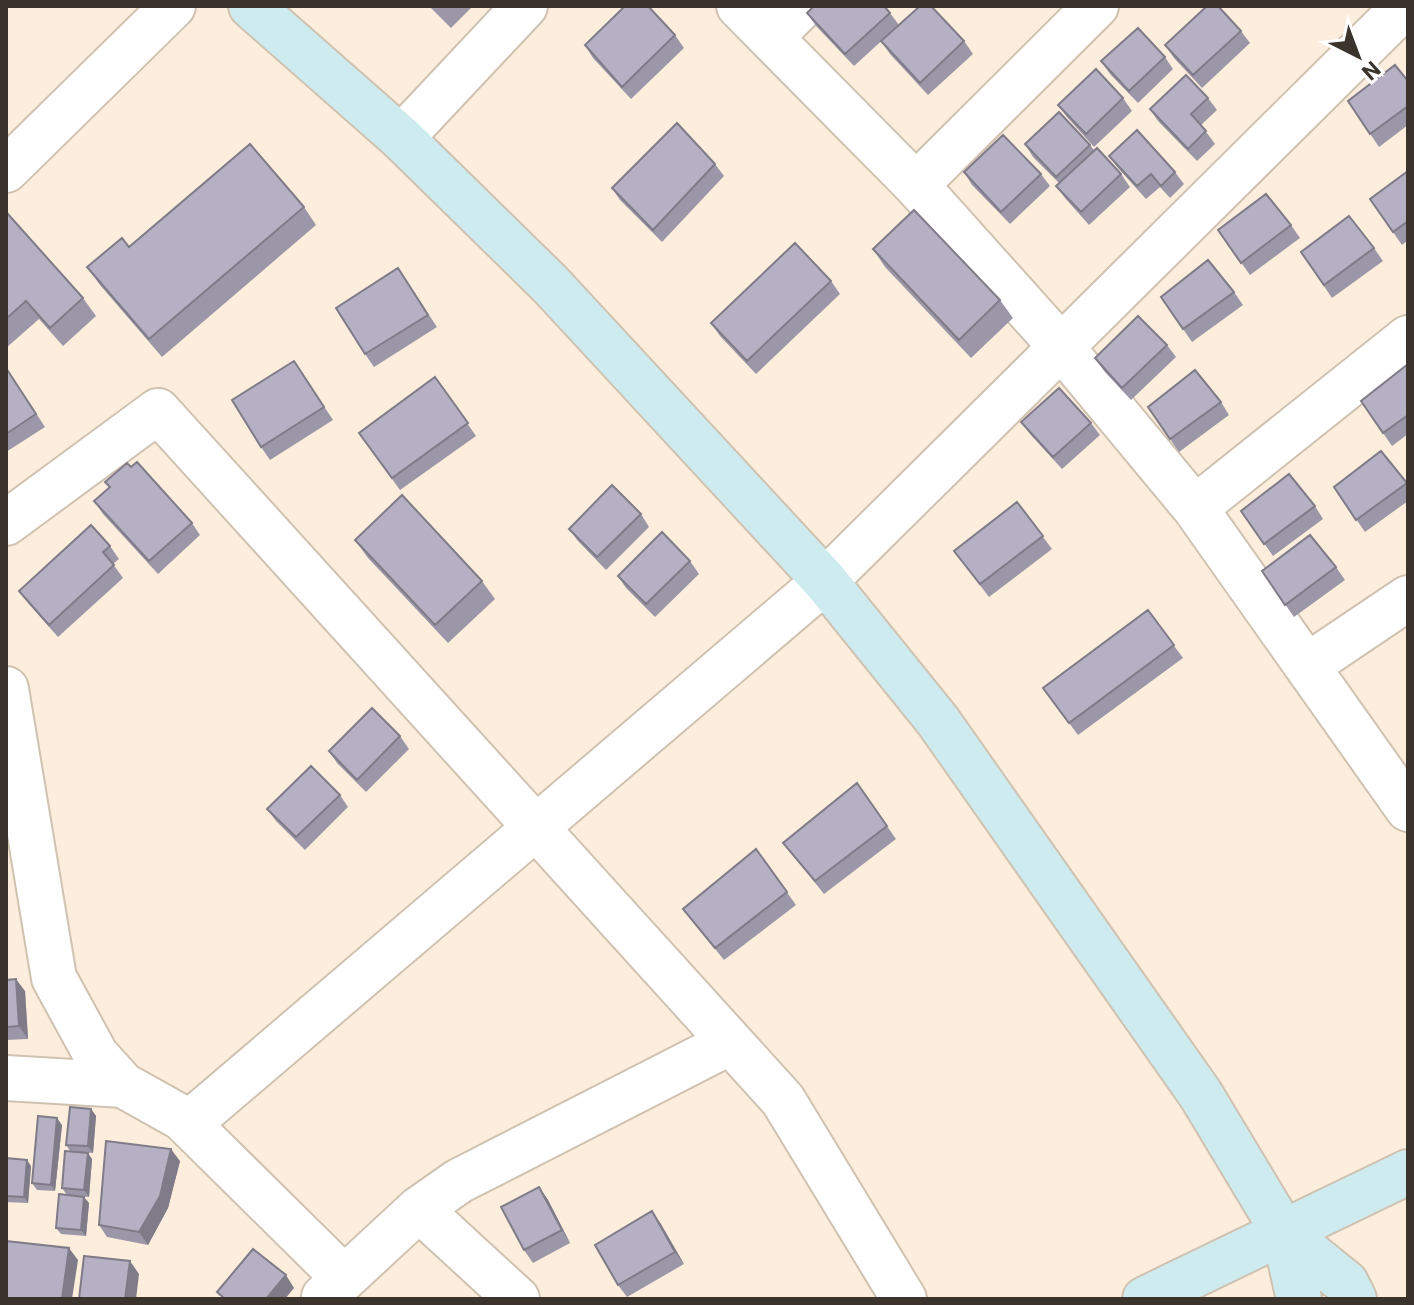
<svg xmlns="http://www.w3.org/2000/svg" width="1414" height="1305" font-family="Roboto,sans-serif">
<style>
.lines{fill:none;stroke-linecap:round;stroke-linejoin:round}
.street-casing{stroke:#d0c2b1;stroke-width:48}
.secondary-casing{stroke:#d0c2b1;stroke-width:48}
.street{stroke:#fff;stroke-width:44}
.secondary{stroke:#ceebef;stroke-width:44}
.wall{fill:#9c97a8}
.shaded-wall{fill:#7f7b88}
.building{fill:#b5b0c3;stroke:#7f7b88;stroke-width:2}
</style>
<rect width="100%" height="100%" fill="#fceddc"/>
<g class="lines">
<g class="street-casing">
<path id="street" d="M739,6L916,185L1063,349L1195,508L1408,809
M772,36L802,6
M401,138L525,6
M6,170L173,6
M916,185L1096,6
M1195,508L1408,338
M6,523L158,411L783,1100L904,1299
M1307,666L1408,598
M6,689L54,978L96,1055L123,1085L182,1118L343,1277
M6,1078L123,1085
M188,1124L825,581L1405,6
M419,1209L517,1299
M324,1297L419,1209L459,1181L729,1043"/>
</g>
<g class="secondary-casing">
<path id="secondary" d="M251,6L401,138L550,284L825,581L938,721L1201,1095L1284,1233L1299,1299
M1284,1233L1346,1283L1354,1299
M1145,1299L1408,1172"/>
</g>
<use href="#street" class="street"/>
<use href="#secondary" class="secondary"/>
</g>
<path class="wall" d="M429,6H473L451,28Z
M807,13H890L899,25L854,66L816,26Z
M1241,31L1250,43L1202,88L1174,58L1165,45Z
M675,35L684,48L631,99L593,58L585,45Z
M881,41H964L973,54L928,95L890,54Z
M1165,57L1173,69L1138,103L1110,74L1101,61Z
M1408,81V125L1379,147L1348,101Z
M1123,98L1132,111L1094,147L1067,117L1058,105Z
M1208,98L1217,110L1201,125L1215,144L1197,161L1158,121L1150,109Z
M1025,144L1090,145L1094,150L1121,174L1130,187L1089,225L1065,198L1056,186L1059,183L1033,157Z
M1109,156L1175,172L1184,184L1170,198L1160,187L1146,199L1118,168Z
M715,164L724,176L662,242L620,200L612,188Z
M1408,171V240L1402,245L1370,199Z
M964,172L1041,174L1050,186L1010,224L972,185Z
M304,207L316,225L162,357L100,285L87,267L129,247Z
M6,214L83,298L96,316L63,346L39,319L6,348Z
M1291,225L1300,238L1250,275L1218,230Z
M1374,248L1383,261L1332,298L1301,252Z
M873,249L1000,300L1013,318L971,358L885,267Z
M398,268L437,327L374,367L365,354Z
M831,281L840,294L756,374L720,336L711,323Z
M1234,292L1243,305L1192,342L1161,297Z
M1167,345L1176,357L1131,400L1104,371L1095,358Z
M294,361L333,420L270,460L261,447Z
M1408,364V434L1392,446L1361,401Z
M6,368L15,381L45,427L6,452Z
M435,377L476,436L400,490L359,433Z
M1221,402L1229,415L1179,452L1170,439Z
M1021,422L1091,423L1100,435L1062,469L1030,434Z
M1381,451L1408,484V501L1365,532L1334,487Z
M105,482L192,523L200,535L158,574L103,514L94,501L110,488Z
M1017,502L1052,549L989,597L954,551Z
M1315,506L1323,519L1273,556L1241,511Z
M641,514L649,527L606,570L578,541L569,529Z
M355,540L482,581L495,599L448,643L368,558Z
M110,546L119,559L113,564L123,578L58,637L28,603L19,591Z
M690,561L699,574L655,617L626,588L618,576Z
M1336,567L1345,580L1294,617L1262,571Z
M1148,610L1183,658L1078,735L1043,688Z
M400,736L409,749L366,792L337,763L329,751Z
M857,783L896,839L824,894L783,843Z
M340,795L348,807L305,850L276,821L267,809Z
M756,849L796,905L724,960L683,909Z
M6,980L25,991L28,1039L6,1040Z
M91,1109L96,1116L93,1153L70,1151L66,1145Z
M62,1125L55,1191L37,1190L32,1183Z
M6,1158L31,1166L28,1203L6,1202Z
M92,1159L89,1197L67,1195L62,1188Z
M180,1161L168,1208L148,1245L107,1237L99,1225Z
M539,1187L548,1200L570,1243L533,1263L524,1250Z
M89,1203L86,1236L61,1234L56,1228Z
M652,1211L684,1264L627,1297L618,1285Z"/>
<path class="shaded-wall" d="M16,979L25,991L28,1039L19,1026Z
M91,1109L96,1116L93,1153L88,1146Z
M57,1118L62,1125L55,1191L51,1185Z
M171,1149L180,1161L168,1208L148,1245L139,1232Z
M88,1153L92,1159L89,1197L84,1190Z
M27,1160L31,1166L28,1203L24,1197Z
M539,1187L548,1200L570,1243L562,1230Z
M84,1197L89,1203L86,1236L81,1230Z
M652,1211L661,1224L684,1264L675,1252Z
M69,1248L78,1260L72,1299H62Z
M130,1261L139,1274L136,1299H125Z
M286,1275L294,1288L285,1299H266Z"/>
<path class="building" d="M625,6H648L675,35L622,87L585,45Z
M814,6H884L890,13L845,54L807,13Z
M920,6H931L964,41L920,83L881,41Z
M1207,6H1218L1241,31L1193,75L1165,45Z
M1138,28L1165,57L1129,91L1101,61Z
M1395,65L1408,81V106L1370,134L1348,101Z
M1096,69L1123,98L1086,134L1058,105Z
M1186,75L1208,98L1191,114L1206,131L1188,149L1150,109Z
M1059,112L1090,145L1056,177L1025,144Z
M677,123L715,164L653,230L612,188Z
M1137,130L1175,172L1161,186L1151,174L1137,186L1109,156Z
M1003,135L1041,174L1001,212L964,172Z
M250,144L304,207L149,339L87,267L122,238L129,247Z
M1097,148L1121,174L1081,212L1056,186Z
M1408,171V221L1393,232L1370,199Z
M1266,194L1291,225L1241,263L1218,230Z
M914,210L1000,300L959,340L873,249Z
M7,213L83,298L50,328L26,301L6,319Z
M1349,216L1374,248L1324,285L1301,252Z
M795,243L831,281L747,361L711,323Z
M1208,260L1234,292L1183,329L1161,297Z
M398,268L428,315L365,354L336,308Z
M1138,316L1167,345L1122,388L1095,358Z
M294,361L324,407L261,447L232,400Z
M1408,364V415L1383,433L1361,401Z
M6,368L36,414L6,434Z
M1195,370L1221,402L1170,439L1148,407Z
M435,377L468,423L392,478L359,433Z
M1059,388L1091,423L1053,457L1021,422Z
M1381,451L1407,483L1356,520L1334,487Z
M137,462L192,523L149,561L94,501L110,487L105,482L127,463L131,467Z
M1289,474L1315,506L1264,544L1241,511Z
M612,485L641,514L597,557L569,529Z
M402,495L482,581L435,625L355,540Z
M1017,502L1043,536L980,584L954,551Z
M91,525L110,546L103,552L114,565L49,625L19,591Z
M662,532L690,561L646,604L618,576Z
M1310,535L1336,567L1285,605L1262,571Z
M1148,610L1174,645L1069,723L1043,688Z
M372,708L400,736L357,780L329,751Z
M311,766L340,795L296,837L267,809Z
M857,783L887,826L815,881L783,843Z
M756,849L787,892L715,948L683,909Z
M16,979L19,1026L6,1027V980Z
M70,1107L91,1109L88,1146L66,1145Z
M38,1116L57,1118L51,1185L32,1183Z
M106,1141L171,1149L160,1196L139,1232L99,1225Z
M65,1151L88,1153L84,1190L62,1188Z
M6,1158L27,1160L24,1197L6,1196Z
M539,1187L562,1230L524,1250L501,1207Z
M59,1194L84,1197L81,1230L56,1228Z
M652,1211L675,1252L618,1285L595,1245Z
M6,1241L69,1248L62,1299H6Z
M253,1249L286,1275L266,1299H225L217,1292Z
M84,1256L130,1261L125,1299H79Z"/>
<rect width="1414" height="1305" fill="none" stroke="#3a342d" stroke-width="16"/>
<g transform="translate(1358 56) rotate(138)" stroke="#ffffff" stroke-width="6" paint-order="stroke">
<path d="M0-6L14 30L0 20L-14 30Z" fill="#3a342d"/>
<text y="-12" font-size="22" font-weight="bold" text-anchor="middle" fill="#3a342d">N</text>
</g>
</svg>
